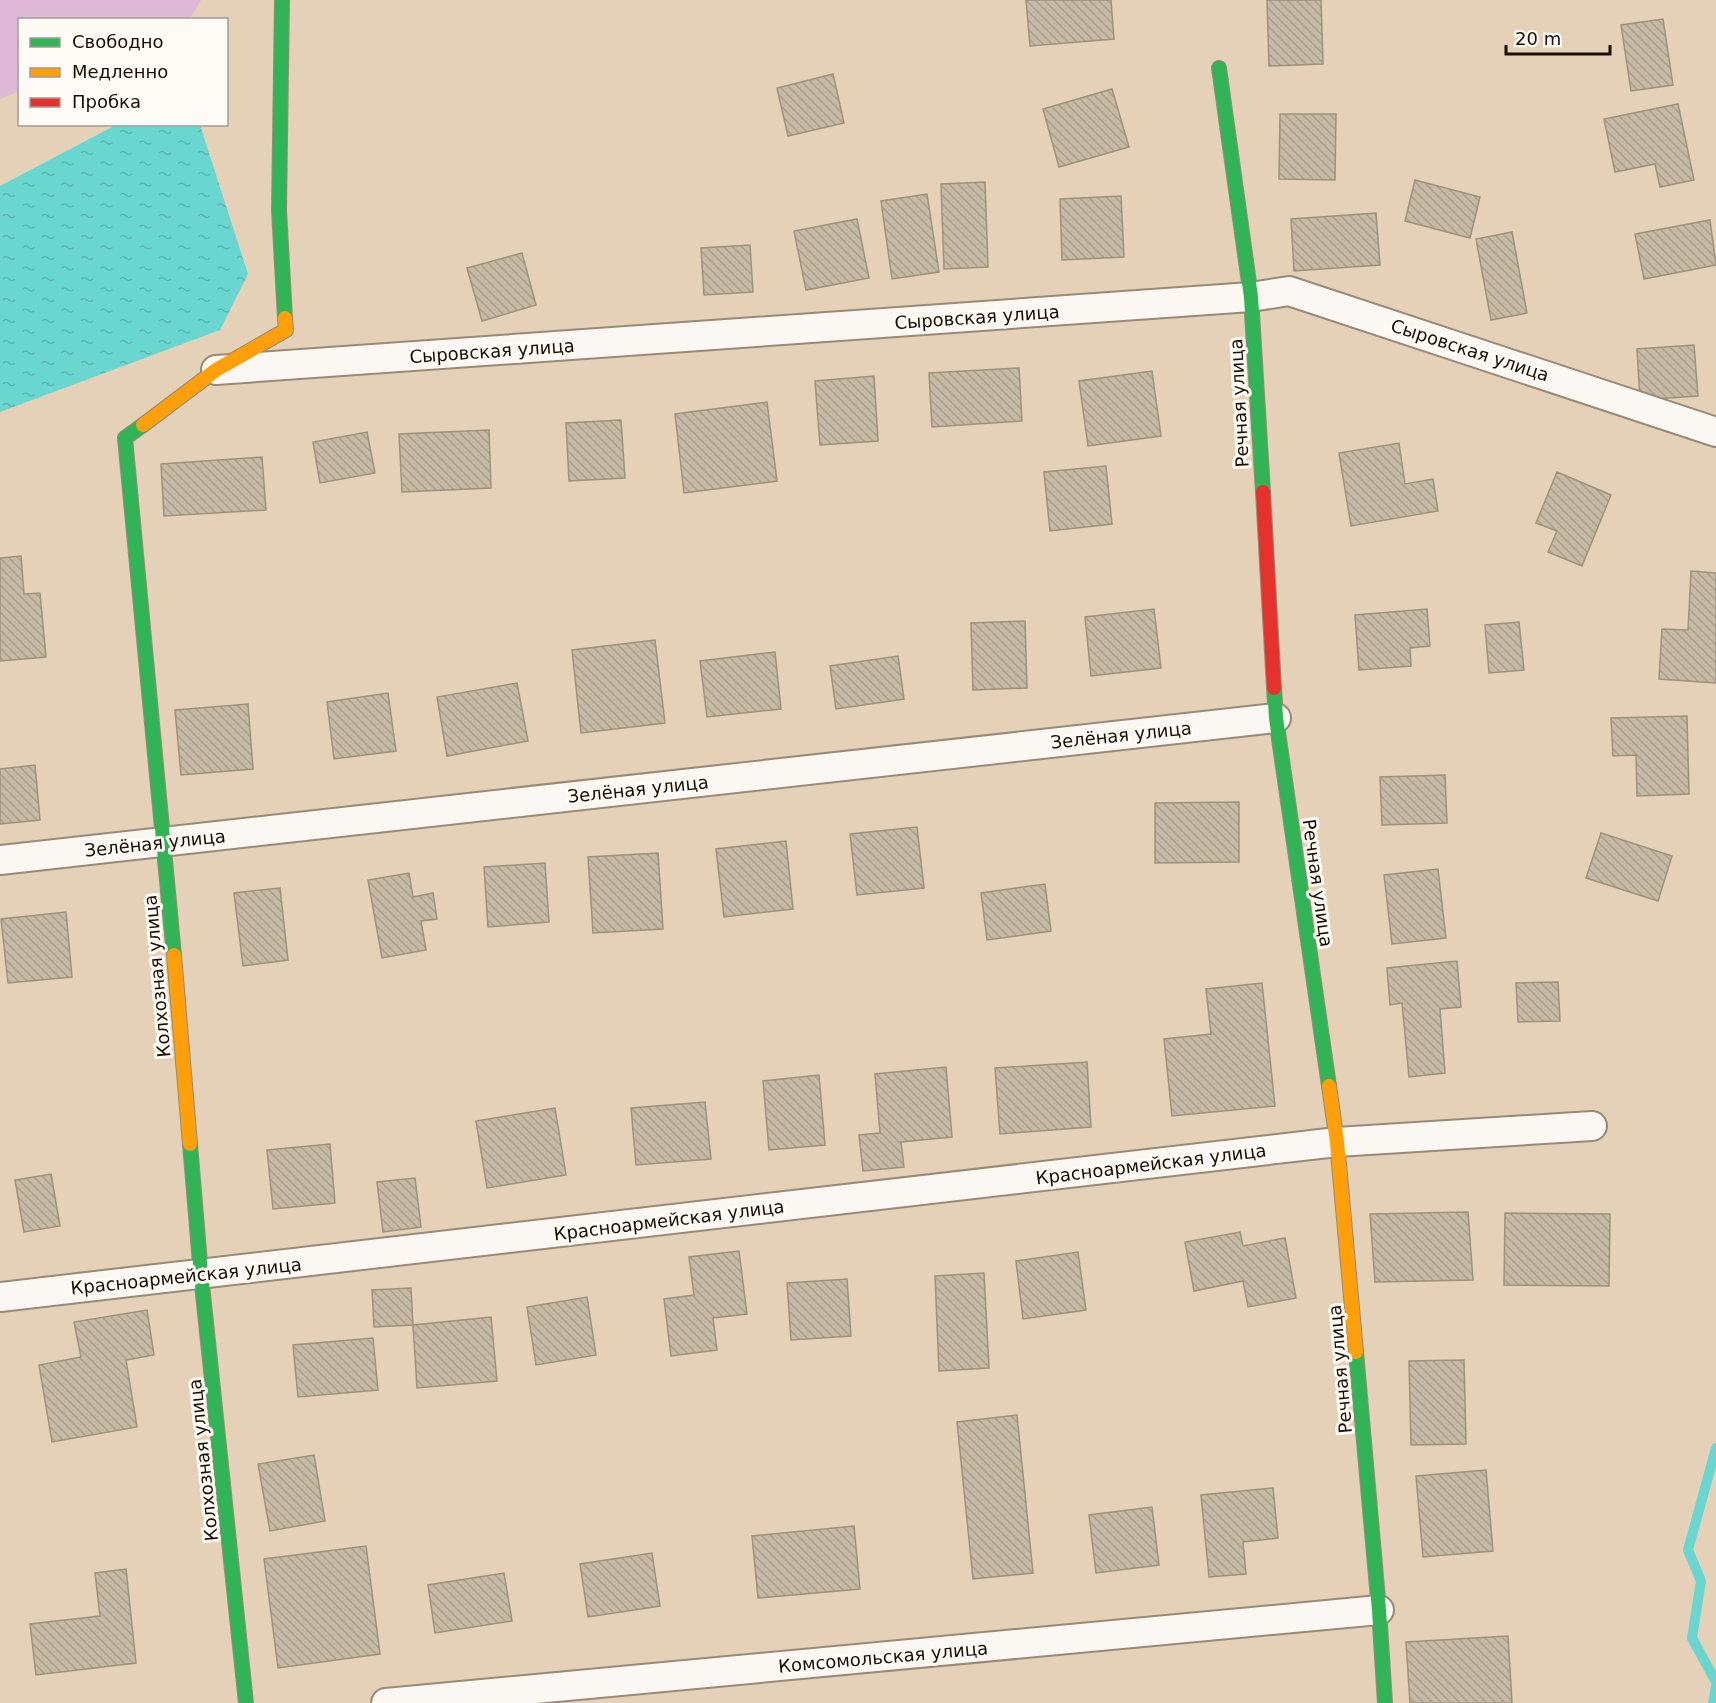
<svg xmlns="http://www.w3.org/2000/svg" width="1716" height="1703" font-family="'DejaVu Sans',sans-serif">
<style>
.green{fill:#e0b9d9}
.water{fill:url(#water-ripples)}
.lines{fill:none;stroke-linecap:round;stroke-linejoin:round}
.stream{stroke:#69d7cf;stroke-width:10}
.building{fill:url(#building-back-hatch);stroke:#9d927d;stroke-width:1.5}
.street-casing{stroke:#988a76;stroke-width:32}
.fast-casing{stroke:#988a76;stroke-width:16}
.slow-casing{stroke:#988a76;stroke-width:16}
.jam-casing{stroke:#988a76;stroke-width:16}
.street{stroke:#fbf8f4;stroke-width:28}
.fast{stroke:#30b455;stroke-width:14}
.slow{stroke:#ff9f0a;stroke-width:14}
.jam{stroke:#e5322d;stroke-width:14}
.labels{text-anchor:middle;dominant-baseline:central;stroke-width:6;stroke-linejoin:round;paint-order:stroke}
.street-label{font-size:18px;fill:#1a0e01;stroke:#fefbf6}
</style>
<defs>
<pattern id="water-ripples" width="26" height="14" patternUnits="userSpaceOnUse" patternTransform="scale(1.5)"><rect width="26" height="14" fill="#69d7cf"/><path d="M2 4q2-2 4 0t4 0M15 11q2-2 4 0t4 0" fill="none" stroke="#5ab7b0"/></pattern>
<pattern id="building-back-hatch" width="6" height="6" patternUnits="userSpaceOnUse" patternTransform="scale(1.5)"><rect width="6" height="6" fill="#c6baa5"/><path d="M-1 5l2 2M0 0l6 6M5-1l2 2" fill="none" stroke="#aa9f8c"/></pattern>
</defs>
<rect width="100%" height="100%" fill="#e5d1b8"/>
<path class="green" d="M0,0H201L190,19L20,20L19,91L0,99Z"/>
<path class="water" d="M116,125H200L248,274L220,330L0,412V186Z"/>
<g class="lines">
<path class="stream" d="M1716,1448L1688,1550L1701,1581L1692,1638L1716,1682
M1713,1703L1716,1686"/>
</g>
<path class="building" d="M1026,0H1111L1114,39L1030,46Z
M1267,0H1321L1323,64L1269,66Z
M1663,19L1673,85L1631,91L1621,25Z
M833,74L844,123L788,136L777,88Z
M1112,89L1129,147L1059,167L1043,109Z
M1678,104L1694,180L1660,187L1655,164L1615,172L1604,119Z
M1280,114H1336L1335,180L1279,179Z
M1415,180L1480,197L1470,238L1405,221Z
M985,182L988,267L944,269L941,184Z
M927,194L939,272L892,279L881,201Z
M1121,196L1124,257L1062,260L1060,199Z
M1376,213L1380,265L1294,271L1291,219Z
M857,219L869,278L806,290L794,231Z
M1710,220L1716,265L1644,279L1635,234Z
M1512,232L1527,313L1491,320L1476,239Z
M750,245L753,292L704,295L701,248Z
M522,253L536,305L482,321L467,268Z
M1694,345L1698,396L1640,400L1637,349Z
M1019,368L1022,421L932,427L929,373Z
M1152,371L1161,436L1088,446L1079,381Z
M874,376L878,441L820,445L815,381Z
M767,402L777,481L684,493L675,414Z
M621,420L625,478L569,481L566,423Z
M489,430L491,488L402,492L399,434Z
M367,432L375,473L320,483L313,442Z
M1399,443L1405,484L1433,479L1438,511L1351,526L1339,453Z
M262,457L266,510L164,516L161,464Z
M1106,466L1112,524L1050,531L1044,472Z
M1557,472L1611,495L1582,566L1548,552L1557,531L1536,523Z
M21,556L24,594L40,593L46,657L0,661V558Z
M1691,571L1716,573V683L1659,679L1662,629L1688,630Z
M1154,609L1161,668L1091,676L1085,617Z
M1427,609L1430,646L1410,648L1411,666L1359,670L1355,615Z
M1025,621L1027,688L973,690L971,623Z
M1519,622L1524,670L1489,673L1485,625Z
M655,640L665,723L581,733L572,650Z
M775,652L781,709L707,717L700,661Z
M898,656L904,699L836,709L830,666Z
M517,683L528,741L447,756L437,697Z
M388,693L396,751L334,759L327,702Z
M248,704L253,769L181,775L175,710Z
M1687,716L1689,794L1637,796L1636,755L1613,756L1611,718Z
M35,765L40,820L0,824V769Z
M1445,775L1447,823L1382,825L1380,777Z
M1239,802V862L1155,863V803Z
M917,827L924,888L857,895L850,834Z
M1601,833L1672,856L1658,901L1586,878Z
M786,841L793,909L724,917L716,849Z
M658,853L663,929L593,933L588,857Z
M545,863L549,922L488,927L484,867Z
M1438,869L1446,938L1392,944L1384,875Z
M409,873L413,897L433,893L437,919L421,921L426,950L382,958L368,880Z
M1045,884L1051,931L987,940L981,893Z
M280,888L288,960L243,966L234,893Z
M66,912L72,977L8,983L1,919Z
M1457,961L1461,1007L1440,1009L1445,1073L1409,1077L1402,1003L1390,1005L1387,968Z
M1558,982L1560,1021L1518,1022L1516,983Z
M1262,983L1275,1106L1172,1116L1164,1039L1211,1034L1206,989Z
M1087,1062L1091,1127L1000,1134L995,1068Z
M946,1067L952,1137L901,1142L904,1167L863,1171L859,1135L880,1133L875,1074Z
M819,1075L825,1145L769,1150L763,1081Z
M705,1102L711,1159L636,1165L631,1108Z
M555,1108L566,1175L487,1188L476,1121Z
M330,1144L335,1203L273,1209L267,1150Z
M51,1174L60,1226L24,1232L15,1180Z
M415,1178L421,1227L383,1232L377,1182Z
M1468,1212L1473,1280L1375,1282L1370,1214Z
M1505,1213L1610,1214L1609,1286L1504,1285Z
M1240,1232L1243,1246L1285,1238L1296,1298L1248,1307L1243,1281L1194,1291L1185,1242Z
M739,1251L747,1314L713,1318L717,1350L671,1356L664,1299L694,1295L689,1257Z
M1078,1252L1086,1310L1023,1319L1016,1261Z
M984,1273L989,1368L939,1371L935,1276Z
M847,1279L851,1336L791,1340L787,1283Z
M411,1288L413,1325L374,1327L372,1290Z
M587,1297L596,1355L536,1365L527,1307Z
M147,1310L154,1355L126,1360L137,1427L52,1442L39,1365L81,1357L74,1322Z
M491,1317L497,1381L417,1388L413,1325Z
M373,1338L378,1390L298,1397L293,1345Z
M1464,1360L1466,1444L1411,1445L1409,1361Z
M1017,1415L1033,1573L973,1579L957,1422Z
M314,1455L325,1521L270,1531L258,1464Z
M1486,1470L1493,1551L1423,1557L1416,1476Z
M1273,1488L1278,1538L1243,1542L1246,1574L1209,1577L1201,1495Z
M1152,1507L1159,1565L1096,1573L1089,1515Z
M854,1526L860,1589L758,1598L752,1536Z
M366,1546L380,1654L278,1668L264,1559Z
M652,1553L660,1606L588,1617L580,1564Z
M126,1569L136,1663L36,1675L30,1624L100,1616L95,1573Z
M504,1573L512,1621L435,1633L428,1585Z
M1508,1636L1512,1703H1410L1406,1642Z"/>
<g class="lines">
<g class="street-casing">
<path id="street" d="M216,370L1251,297L1289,291L1716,432
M0,860L1276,718
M0,1297L1337,1142L1592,1126
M386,1703L1379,1610"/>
</g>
<g class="fast-casing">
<path id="fast" d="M282,0L279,210L285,318
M1219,68L1251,297L1263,492
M143,425L125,438L174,955
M1274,688L1276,718L1329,1086
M190,1144L201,1275L246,1703
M1356,1352L1379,1610L1385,1703"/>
</g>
<g class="slow-casing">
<path id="slow" d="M143,425L216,370L286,330L285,318
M174,955L190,1144
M1329,1086L1337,1142L1356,1352"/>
</g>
<g class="jam-casing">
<path id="jam" d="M1263,492L1274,688"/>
</g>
<use href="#street" class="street"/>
<use href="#fast" class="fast"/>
<use href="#slow" class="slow"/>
<use href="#jam" class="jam"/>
</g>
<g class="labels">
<g class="street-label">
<text transform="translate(977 317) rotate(-4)">Сыровская улица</text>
<text transform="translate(1470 350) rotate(18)">Сыровская улица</text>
<text transform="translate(492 351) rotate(-4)">Сыровская улица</text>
<text transform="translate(1239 403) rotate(-93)">Речная улица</text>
<text transform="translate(1121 735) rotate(-6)">Зелёная улица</text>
<text transform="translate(638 789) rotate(-6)">Зелёная улица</text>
<text transform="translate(155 843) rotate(-6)">Зелёная улица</text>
<text transform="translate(1318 883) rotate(82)">Речная улица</text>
<text transform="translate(157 976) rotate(-95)">Колхозная улица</text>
<text transform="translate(1151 1164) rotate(-7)">Красноармейская улица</text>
<text transform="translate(669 1220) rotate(-7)">Красноармейская улица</text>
<text transform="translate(186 1276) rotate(-6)">Красноармейская улица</text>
<text transform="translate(1340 1369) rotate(-95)">Речная улица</text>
<text transform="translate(203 1460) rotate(-96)">Колхозная улица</text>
<text transform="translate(883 1657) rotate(-5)">Комсомольская улица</text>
</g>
</g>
<rect x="18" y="18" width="210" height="108" fill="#fefbf6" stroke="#a39c94" stroke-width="1.5"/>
<rect x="30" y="38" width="30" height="9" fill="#30b455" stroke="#a39c94" stroke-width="1.5"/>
<text x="72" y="48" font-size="18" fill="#1a0e01">Свободно</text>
<rect x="30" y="68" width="30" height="9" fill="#ff9f0a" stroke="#a39c94" stroke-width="1.5"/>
<text x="72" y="78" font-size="18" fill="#1a0e01">Медленно</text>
<rect x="30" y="98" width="30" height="9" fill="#e5322d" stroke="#a39c94" stroke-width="1.5"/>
<text x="72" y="108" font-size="18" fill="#1a0e01">Пробка</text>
<path d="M1506 45v9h104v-9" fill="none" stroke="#1a0e01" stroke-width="3"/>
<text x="1515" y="45" font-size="18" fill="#1a0e01" stroke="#fefbf6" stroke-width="4.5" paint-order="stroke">20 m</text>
</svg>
